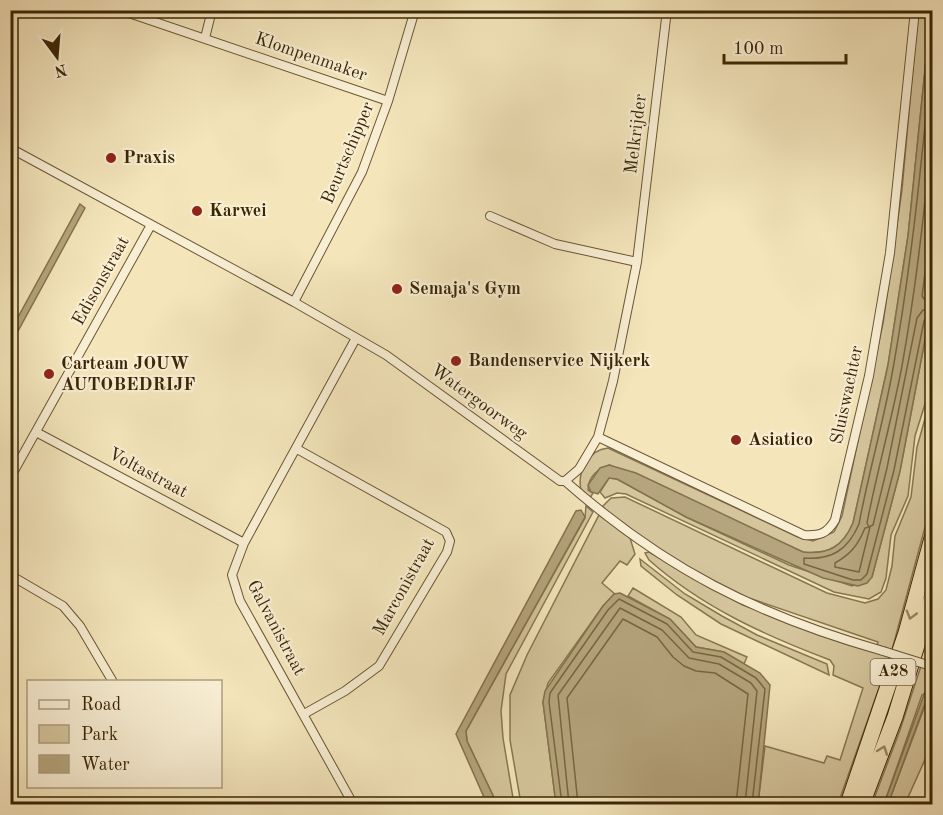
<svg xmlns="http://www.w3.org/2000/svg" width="943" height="815" font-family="'Old Standard TT',serif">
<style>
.green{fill:#d5c59c;stroke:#887650;stroke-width:1.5}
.water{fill:#b5a47d;stroke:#84724d;stroke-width:1.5}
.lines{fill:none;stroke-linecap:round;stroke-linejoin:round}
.shore{stroke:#786540;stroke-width:1.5}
.minor-casing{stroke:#695632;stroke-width:10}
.motorway-casing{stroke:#3b2604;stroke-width:17}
.minor{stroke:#f8eed3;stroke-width:8}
.motorway{stroke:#f4e5bb;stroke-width:15}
.minor-bridge-casing{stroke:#695632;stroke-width:10;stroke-linecap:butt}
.minor-bridge{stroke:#f8eed3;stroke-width:8}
.oneway{stroke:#988660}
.poi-dot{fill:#8f2418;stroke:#f8eed3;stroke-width:2}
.labels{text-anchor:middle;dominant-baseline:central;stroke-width:4.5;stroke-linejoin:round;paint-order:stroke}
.shield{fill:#f8eed3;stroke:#746242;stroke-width:1.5}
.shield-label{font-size:16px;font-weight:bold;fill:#3b2604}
.street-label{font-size:18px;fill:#3b2604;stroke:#f8eed3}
.poi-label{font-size:18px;font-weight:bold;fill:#3b2604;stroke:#f8eed3;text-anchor:start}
</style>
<rect width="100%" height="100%" fill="#f4e5bb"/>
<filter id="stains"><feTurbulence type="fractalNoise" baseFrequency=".00333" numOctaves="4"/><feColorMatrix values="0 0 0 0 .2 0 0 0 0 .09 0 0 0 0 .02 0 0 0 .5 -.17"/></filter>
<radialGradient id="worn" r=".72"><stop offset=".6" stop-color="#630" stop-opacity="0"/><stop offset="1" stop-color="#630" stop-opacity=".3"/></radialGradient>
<path class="green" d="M918,11H931L908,236L888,365L853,523C843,546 829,555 803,552L610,465C598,468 588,477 588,490L593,493L590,498L581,490C577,472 588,450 608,448L798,537L813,541L834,532L842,516L883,323L902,190Z
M932,303V382L915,436L908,496L891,535L886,578L881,592L869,599L834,592L626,494L617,493L605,498L600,492L609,478L617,479L686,517L789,565L852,586L872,577L900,471Z
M932,394V501L892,650L877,645L878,642L746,597L676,562L604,509L603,506L611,498L625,497L827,593L865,603L878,599L886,590L892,566L895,536L911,497L917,447Z
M586,506L593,512L506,674L501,711L503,738L514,804H497L467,741L466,731L585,518Z
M599,515L630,538L635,554L627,565L620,561L602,583L615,594L603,606L548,683L543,702L556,804H521L510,740V695L527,655Z
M649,552L743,605L890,657L838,804H758L765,746L824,763L827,756L840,760L863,688L833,675L834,666L830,660C764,635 702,607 649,560L645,553Z
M640,559L685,594L722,616L757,635L827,664L829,675L721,624L677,595L641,566Z
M633,588L681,617L696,635L747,657L744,664L724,652L696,647L670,619L628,596Z
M921,666L932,670V693L928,692L922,695L884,804H872L900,730Z
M929,695L932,696V744L905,804H888Z"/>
<path class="water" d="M931,11L932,303L900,471L872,577L867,583L858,586L823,578L686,517L617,479L609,478L598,494L591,492L588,485L600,468L609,465L636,473L803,552C829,555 843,546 853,523L888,365L908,236Z
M80,204L85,208L11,344V330Z
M581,510L585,517L466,731L467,741L497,804H487L456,734L576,511Z
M620,593L670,619L696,647L724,652L760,673L770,685L758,804H556L543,702L545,691L603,606L614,594Z
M925,692L932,693V696L927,698L888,804H884Z"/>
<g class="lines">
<path class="shore" d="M932,54C922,158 912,261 894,363C885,417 869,470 859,524C848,550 832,560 804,558V564L853,580H861L867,574L894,470L924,321L927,316L932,315
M932,129C925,209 916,288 902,366C892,419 877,471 867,523L869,527L873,525L887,468L917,318L923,310L932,308
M932,220L922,296L924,299H932
M870,527L859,572L835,567V563C851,554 858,545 865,528Z
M562,804L549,702L550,693L608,610L619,599L667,624L693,652L721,657L756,678L765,689L752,804
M569,804L558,695L620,608L662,630L689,658L719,664L751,683L757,691L745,804
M578,804L567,698L623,619L657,637L673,657L684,666L696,671L715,673L748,694L736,804"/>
<g class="minor-casing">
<path id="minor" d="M120,10L388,101
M10,15L15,10
M205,38L212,10
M10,148L294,302L386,355L560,481H565C665,569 756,615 883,651
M490,216L555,244L637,262
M294,302L362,172L388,101L415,10
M36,432L244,543
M598,437L804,535C819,536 827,534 835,520L869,376L890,253L915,10
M297,449L446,532L450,541L447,552L379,666L345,691L304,714
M10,478L151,225
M565,481L579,469L598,437L613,381L637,262L667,10
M10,575L63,606L80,626L113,682
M10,799L14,804
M353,804L240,601L232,575L244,543L356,338"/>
</g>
<g class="motorway-casing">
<path id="motorway" d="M848,804L906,633L932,538
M862,804L895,717L932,596"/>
</g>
<use href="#minor" class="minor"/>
<use href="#motorway" class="motorway"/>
<g class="minor-bridge-casing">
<path id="minor-bridge" d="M883,651L931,666"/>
</g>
<use href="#minor-bridge" class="minor-bridge"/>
</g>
<defs><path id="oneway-chevron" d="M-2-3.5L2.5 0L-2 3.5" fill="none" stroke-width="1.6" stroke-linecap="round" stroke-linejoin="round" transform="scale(1.5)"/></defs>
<g class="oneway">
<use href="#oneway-chevron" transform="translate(911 615) rotate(106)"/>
<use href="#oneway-chevron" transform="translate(883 750) rotate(-70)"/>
</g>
<g class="poi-dot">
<circle cx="111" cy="158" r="6"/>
<circle cx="197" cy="211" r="6"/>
<circle cx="397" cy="289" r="6"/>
<circle cx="456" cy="361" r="6"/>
<circle cx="49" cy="374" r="6"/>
<circle cx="736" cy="440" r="6"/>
</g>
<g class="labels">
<rect class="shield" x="870.5" y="659" width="45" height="26" rx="4.5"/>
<g class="shield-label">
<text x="893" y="672">A28</text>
</g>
<g class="street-label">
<text transform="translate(311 57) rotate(19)">Klompenmaker</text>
<text transform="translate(636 134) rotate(-83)">Melkrijder</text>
<text transform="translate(348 153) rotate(-67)">Beurtschipper</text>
<text transform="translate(101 281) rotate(-61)">Edisonstraat</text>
<text transform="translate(847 395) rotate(-78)">Sluiswachter</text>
<text transform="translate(479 402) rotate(36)">Watergoorweg</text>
<text transform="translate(148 473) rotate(28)">Voltastraat</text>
<text transform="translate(404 587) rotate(-61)">Marconistraat</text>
<text transform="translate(276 628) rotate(62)">Galvanistraat</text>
</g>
<g class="poi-label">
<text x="123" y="158">Praxis</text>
<text x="209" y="211">Karwei</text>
<text x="409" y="289">Semaja's Gym</text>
<text x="468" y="361">Bandenservice Nijkerk</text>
<text x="61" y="364">Carteam JOUW<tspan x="61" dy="21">AUTOBEDRIJF</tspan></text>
<text x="748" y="440">Asiatico</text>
</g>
</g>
<rect width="943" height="815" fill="none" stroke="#f4e5bb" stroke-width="36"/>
<rect x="12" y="12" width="919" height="791" fill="none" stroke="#3b2604" stroke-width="3"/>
<rect x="18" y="18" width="907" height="779" fill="none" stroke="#3b2604" stroke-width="1.5"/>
<rect x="27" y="680" width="195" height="108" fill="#f8eed3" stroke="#ac9e80" stroke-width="1.5"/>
<rect x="39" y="700" width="30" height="9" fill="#f8eed3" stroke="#ac9e80" stroke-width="1.5"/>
<text x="81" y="710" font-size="18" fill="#3b2604">Road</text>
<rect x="39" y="725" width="30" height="18" fill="#d5c59c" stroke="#ac9e80" stroke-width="1.5"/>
<text x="81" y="740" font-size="18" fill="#3b2604">Park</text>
<rect x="39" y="755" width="30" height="18" fill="#b5a47d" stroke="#ac9e80" stroke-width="1.5"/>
<text x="81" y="770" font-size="18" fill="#3b2604">Water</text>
<g transform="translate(57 57) rotate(164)" stroke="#f8eed3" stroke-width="4.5" paint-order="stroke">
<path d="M0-4.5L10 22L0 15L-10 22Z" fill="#3b2604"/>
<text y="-9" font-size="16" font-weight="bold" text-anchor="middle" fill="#3b2604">N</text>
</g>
<path d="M724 54v9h122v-9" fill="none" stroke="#3b2604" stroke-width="3"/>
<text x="733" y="54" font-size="18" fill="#3b2604" stroke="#f8eed3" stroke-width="4.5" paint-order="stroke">100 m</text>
<rect width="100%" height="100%" filter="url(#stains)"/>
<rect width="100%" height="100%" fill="url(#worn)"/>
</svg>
